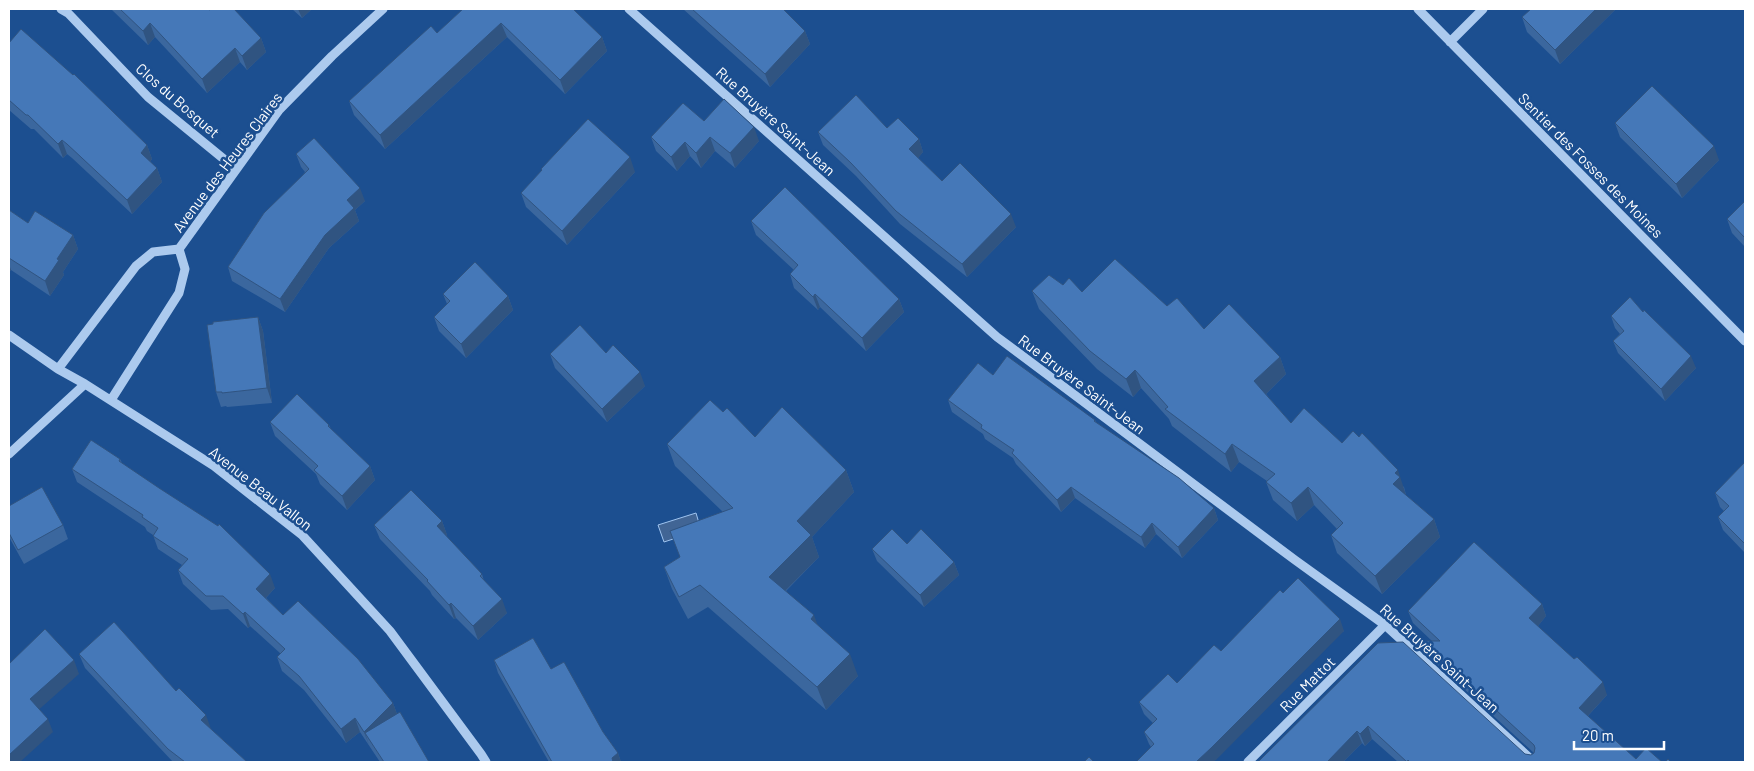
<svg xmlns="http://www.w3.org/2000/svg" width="1754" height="771" font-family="Barlow,sans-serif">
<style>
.water{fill:#416595;stroke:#9fc4f0}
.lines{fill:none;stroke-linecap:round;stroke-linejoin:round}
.minor{stroke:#accaee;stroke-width:9}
.wall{fill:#3b679e}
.shaded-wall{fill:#305481}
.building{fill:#4578b8;stroke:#305481}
.labels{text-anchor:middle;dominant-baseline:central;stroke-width:5;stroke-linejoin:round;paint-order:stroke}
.street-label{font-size:15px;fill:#fff;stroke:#1c4f90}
</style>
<rect width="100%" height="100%" fill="#1c4f90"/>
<path class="water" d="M696,513L701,530L664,542L658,525Z"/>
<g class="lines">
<path class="minor" d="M61,9L68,13L148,97L236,169
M629,9L997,337L1295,560L1385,625L1534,762
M1418,9L1745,341
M1450,42L1483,9
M179,249L279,110L332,56L383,9
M9,335L58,369L85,384L214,466L302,535L390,631L481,754L486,762
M58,369L136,266L153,252L179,249L185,269L179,293L111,400
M9,454L85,384
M1248,762L1385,625"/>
</g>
<path class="wall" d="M111,9H208L261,38L266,52L247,70L240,62L207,93L155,37L148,45Z
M292,9H312L302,18Z
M463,9L602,37L607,51L565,94L507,37L385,149L354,115L349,101L437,33Z
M683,9H783L805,31L810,44L770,87Z
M1616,9L1560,64L1527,32L1522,17Z
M9,43L147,145L152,159L150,162L157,168L162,182L132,214L72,158L67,154L63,158L34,129H31L9,110Z
M704,121L759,141L735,168L715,151L701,168L690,156L677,171L656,151L651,137Z
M1615,123L1719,160L1682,198L1620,137Z
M887,128L919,139L923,152L918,158L942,181L1016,227L967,277L900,224L856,176L823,145L818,132Z
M296,154L365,201L355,210L359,221L329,248L285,312L232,281L228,267L305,172L301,167Z
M635,172L567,245L526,207L521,193Z
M1745,201V247L1732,233L1727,219Z
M9,210L28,223L73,235L78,249L63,272L64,275L50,296L11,270L9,272Z
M751,221L899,299L904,312L866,351L820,307L818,310L794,288L790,274L794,270L756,235Z
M1063,285L1082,292L1167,306L1204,329L1280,357L1286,374L1266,394L1291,423L1342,443L1404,487L1406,495L1434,519L1440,537L1382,594L1337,553L1331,535L1337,529L1314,505L1297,521L1273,500L1266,482L1267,481L1239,462L1231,472L1172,426L1169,419L1141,388L1133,397L1097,369L1039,309L1032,291Z
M443,294L508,296L513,310L466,358L439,331L434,317L447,304Z
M1643,312L1696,368L1665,401L1618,353L1613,341L1620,334L1615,328L1611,316Z
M258,317L263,331L272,403L227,407L226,406L221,407L216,392Z
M606,353L645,386L607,422L555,368L550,354Z
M993,375L1095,420L1096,422L1214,508L1218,520L1182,558L1156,534L1145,548L1075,498L1061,512L1016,464L1013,458L985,439L983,434L952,412L948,400Z
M723,412L755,437L846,470L854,492L812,537L819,557L786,591L817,624L858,676L826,710L708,607L688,619L672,589L664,567L680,557L723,512L675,466L667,444Z
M270,422L329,425L331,429L370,466L375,480L347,510L320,484L316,474L275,436Z
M120,459L122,463L275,588L266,598L283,615L393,703L397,714L429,762H380L360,732L346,743L304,690L282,671L277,657L281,654L250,626L248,628L228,609L211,610L183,584L178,570L182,565L158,549L153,535L147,531L145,527L77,482L72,469Z
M1745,462V553L1723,530L1718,517L1724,511L1720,507L1715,493Z
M9,506L63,525L68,539L24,564L9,537Z
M442,521L447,535L446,536L482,574L484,581L507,613L478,640L456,618L454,619L432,595L430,591L380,539L374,525Z
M907,544L954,562L959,575L924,607L877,561L872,549Z
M1283,593L1344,631L1151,747L1149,744L1144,732L1153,723L1144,714L1139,702L1177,683L1221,651Z
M1542,604L1546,616L1538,626L1607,695L1588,716L1636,759L1662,762H1398L1372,739L1365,746L1362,743L1343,762L1378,643L1525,754L1531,755L1534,753L1426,654L1421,641H1432L1413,623L1408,611Z
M79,654L176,691L211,729L247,762H173L85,668Z
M494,660L551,669L603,732L618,753L621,762H549L498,673Z"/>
<path class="shaded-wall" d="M298,9H312L302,18Z
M1596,9H1616L1560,64L1555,50Z
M150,23L155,37L148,45L143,31Z
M501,23L507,37L385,149L380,135Z
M805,31L810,44L770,87L765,74Z
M602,37L607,51L565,94L560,80Z
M261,38L266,52L247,70L242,56Z
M235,48L240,62L207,93L202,79Z
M754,127L759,141L735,168L730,153Z
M710,137L715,151L701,168L696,153Z
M919,139L923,152L914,163L909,149Z
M62,140L67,154L63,158L58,144Z
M685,142L690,156L677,171L671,157Z
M147,145L152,159L146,167L141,153Z
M1714,146L1719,160L1682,198L1676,184Z
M630,157L635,172L567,245L562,231Z
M157,168L162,182L132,214L127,200Z
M360,188L365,201L355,210L359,221L329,248L285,312L280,299L347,200Z
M1011,214L1016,227L967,277L962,264Z
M73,235L78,249L63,272L64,275L50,296L45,281L57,259Z
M9,264L11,270L9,272Z
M815,294L820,307L818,310L813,297Z
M508,296L513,310L466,358L461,344Z
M899,299L904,312L866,351L862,338Z
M258,317L263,331L272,403L267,388Z
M1691,356L1696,368L1665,401L1661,389Z
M1280,357L1286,374L1261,399L1254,381Z
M1135,370L1141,388L1133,397L1126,379Z
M640,372L645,386L607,422L602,409Z
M1232,444L1239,462L1231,472L1225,454Z
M370,466L375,480L347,510L342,496Z
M846,470L854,492L812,537L819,557L777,599L769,577L797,521Z
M1398,470L1406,495L1399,502L1393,484L1395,473Z
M1071,487L1075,498L1061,512L1057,500Z
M1308,487L1314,505L1297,521L1291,503Z
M1214,508L1218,520L1182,558L1178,547Z
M1434,519L1440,537L1382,594L1375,576Z
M442,521L447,535L442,540L437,526Z
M1152,523L1156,534L1145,548L1141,537Z
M954,562L959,575L924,607L920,595Z
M270,574L275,588L261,603L256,589Z
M502,599L507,613L478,640L473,626Z
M451,603L456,618L454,619L449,605Z
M1542,604L1546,616L1534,631L1529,618Z
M245,612L250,626L248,628L243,614Z
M814,615L822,637L811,619Z
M1340,619L1344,631L1216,760L1213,762H1196Z
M850,654L858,676L826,710L817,687Z
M74,660L79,674L35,713L30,699Z
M1603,682L1607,695L1584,720L1579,708Z
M393,703L398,717L365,733L369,745L364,732Z
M206,715L211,729L201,720Z
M355,718L360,732L346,743L341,729Z
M48,719L53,732L20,762H9V755Z
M1368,726L1372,739L1365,746L1360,734Z
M1357,731L1362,743L1343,762H1327Z
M618,753L621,762H613L612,758Z"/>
<path class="building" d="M120,9H208L210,10L211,9H234L261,38L242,56L235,48L202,79L150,23L143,31Z
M463,9H573L602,37L560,80L501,23L380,135L349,101L431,26L437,33Z
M692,9H783L805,31L765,74Z
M1531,9H1596L1555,50L1522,17Z
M21,29L73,75L74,74L147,145L141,153L157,168L127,200L67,144L62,140L58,144L28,115H26L9,100V43Z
M1652,86L1714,146L1676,184L1615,123Z
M856,95L887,128L898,118L919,139L909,149L942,181L960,163L1011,214L962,264L896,211L851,163L818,132Z
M724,99L754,127L730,153L710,137L696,153L685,142L671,157L651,137L683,103L704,121Z
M588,119L630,157L562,231L521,193L542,170L541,169Z
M314,138L360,188L347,200L354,208L325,235L280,299L228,267L264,213L309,169L296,154Z
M785,187L899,299L862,338L815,294L813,297L790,274L798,265L751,221Z
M1745,201V238L1727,219Z
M9,210L28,223L35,211L73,235L57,259L59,260L45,281L9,258Z
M1115,259L1167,306L1177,298L1204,329L1229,304L1280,357L1254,381L1291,423L1304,408L1342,443L1353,431L1359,437L1362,433L1398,470L1395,473L1400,477L1393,484L1434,519L1375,576L1331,535L1343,523L1308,487L1291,503L1266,482L1275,474L1232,444L1225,454L1165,409L1168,407L1135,370L1126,379L1090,351L1032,291L1049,275L1063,285L1069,278L1082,292Z
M475,262L508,296L461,344L434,317L450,301L443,294Z
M1630,297L1643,312L1644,310L1691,356L1661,389L1613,341L1624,331L1611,316Z
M258,317L267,388L222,393V392H216L207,325L213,324V322Z
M580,325L606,353L613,345L640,372L602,409L550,354Z
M1007,356L1095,420L1094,421L1179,478L1214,508L1178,547L1152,523L1141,537L1071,487L1057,500L1012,453L1014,450L981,428L982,425L948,400L978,363L993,375Z
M297,394L329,425L328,426L370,466L342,496L314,470L318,466L270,422Z
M710,400L723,412L727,408L755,437L782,407L846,470L797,521L811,535L769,577L814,615L811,619L850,654L817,687L700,585L679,597L664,567L680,557L670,531L733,508L667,444Z
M91,440L120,459L119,461L159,488L218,526L219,524L270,574L256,589L283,615L298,601L358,659L393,703L364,732L355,718L341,729L299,676L277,657L285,649L245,612L243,614L223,596H206L178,570L188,559L153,536L158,528L142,517L143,515L72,469Z
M1745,462V544L1718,517L1729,506L1715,493Z
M42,487L63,525L18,550L9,533V506Z
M411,490L442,521L437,526L482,574L480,576L502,599L473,626L451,603L449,605L427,581L428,580L374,525Z
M892,529L907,544L921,529L954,562L920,595L872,549Z
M1474,542L1542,604L1529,618L1574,659L1577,657L1603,682L1579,708L1636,759L1646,748L1662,762H1410L1408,760L1407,762L1368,726L1360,734L1357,731L1327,762H1258L1378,643L1403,642L1525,754L1531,755L1534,753L1535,748L1534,745L1421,641H1440L1408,611Z
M1298,578L1340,619L1211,748L1196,762H1136L1154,744L1144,732L1157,719L1139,702L1168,674L1177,683L1214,645L1221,651L1280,590L1283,593Z
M114,622L176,691L179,688L206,715L201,720L247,762H185L168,749L79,654Z
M45,629L74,660L30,699L48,719L9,755V664Z
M533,638L551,669L564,662L603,732L618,753L612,758L613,762H552L494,660Z
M400,712L429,762H384L365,733Z
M1089,757L1094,762H1084Z
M1668,759L1671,762H1665Z"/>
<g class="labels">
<g class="street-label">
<text transform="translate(178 100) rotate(41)">Clos du Bosquet</text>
<text transform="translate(776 121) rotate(42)">Rue Bruyère Saint-Jean</text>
<text transform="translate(227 162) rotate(-53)">Avenue des Heures Claires</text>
<text transform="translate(1591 165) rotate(45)">Sentier des Fosses des Moines</text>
<text transform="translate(1082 384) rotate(37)">Rue Bruyère Saint-Jean</text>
<text transform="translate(261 488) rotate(38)">Avenue Beau Vallon</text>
<text transform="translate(1440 658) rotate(42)">Rue Bruyère Saint-Jean</text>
<text transform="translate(1307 684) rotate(-45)">Rue Mattot</text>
</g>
</g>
<rect width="1754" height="771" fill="none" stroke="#ffffff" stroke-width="20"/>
<path d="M1574 741v8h90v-8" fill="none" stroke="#ffffff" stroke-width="2.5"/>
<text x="1582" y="741" font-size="15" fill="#ffffff" stroke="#1c4f90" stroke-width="4" paint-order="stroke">20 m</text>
</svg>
